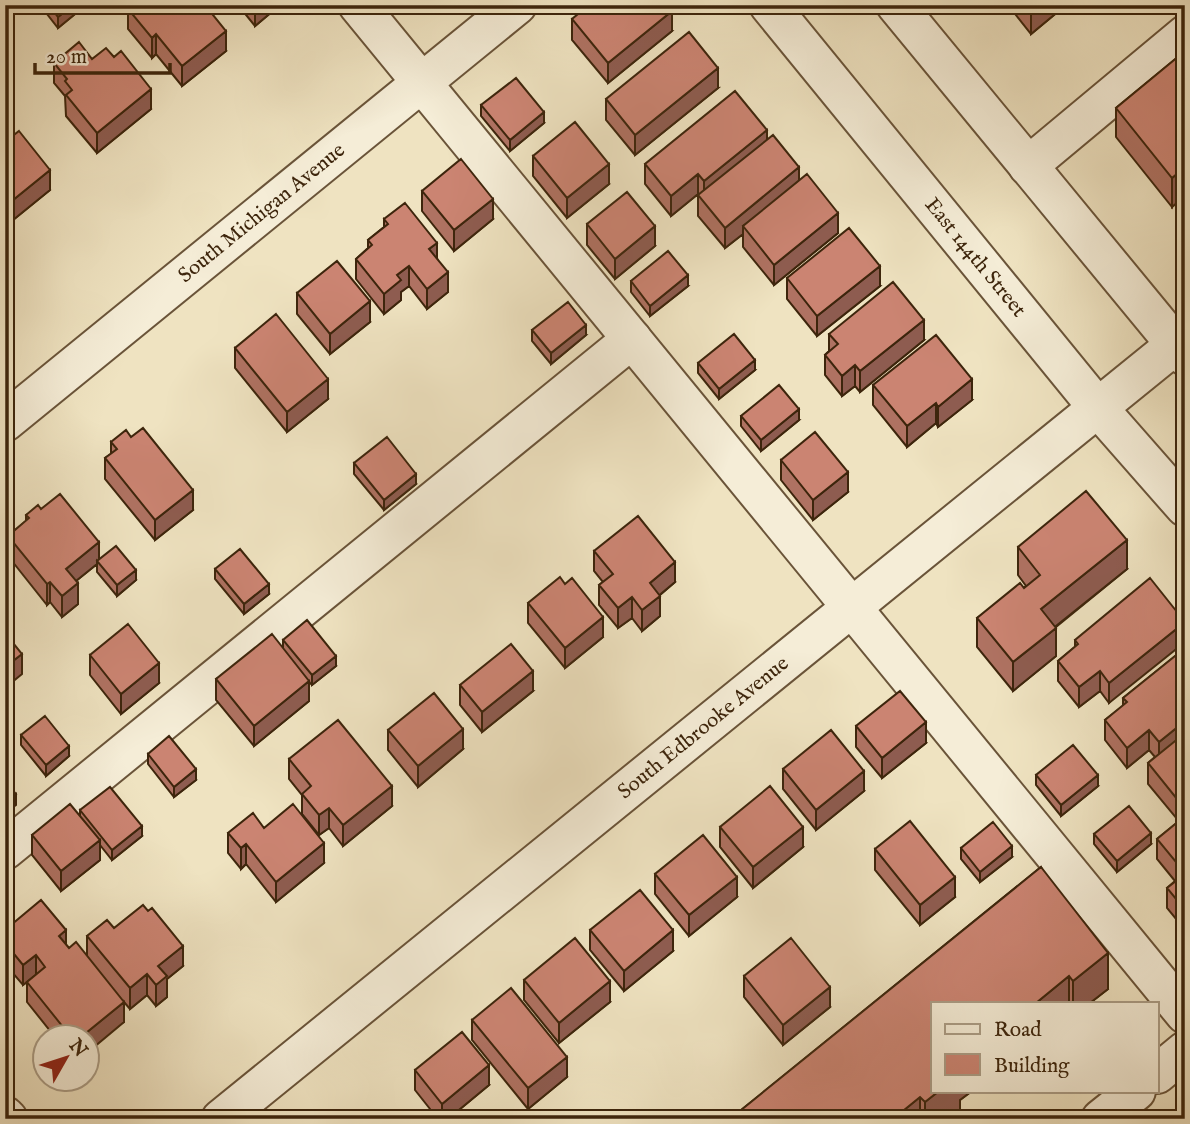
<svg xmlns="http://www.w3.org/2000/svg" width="1190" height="1124" font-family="'IM FELL English',serif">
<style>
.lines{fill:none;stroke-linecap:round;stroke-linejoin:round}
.minor-casing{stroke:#6a5439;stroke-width:42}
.minor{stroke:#f5edd7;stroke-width:38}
.wall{fill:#af7262;stroke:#3d250c;stroke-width:2}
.shaded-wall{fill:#8e5c50;stroke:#3d250c;stroke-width:2}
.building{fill:#cb8472;stroke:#3d250c;stroke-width:2}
.labels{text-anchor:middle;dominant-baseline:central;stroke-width:5;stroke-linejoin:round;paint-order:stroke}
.street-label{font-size:21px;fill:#3d250c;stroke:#f5edd7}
</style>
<rect width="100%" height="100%" fill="#efe3c1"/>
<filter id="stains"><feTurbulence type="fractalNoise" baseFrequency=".00286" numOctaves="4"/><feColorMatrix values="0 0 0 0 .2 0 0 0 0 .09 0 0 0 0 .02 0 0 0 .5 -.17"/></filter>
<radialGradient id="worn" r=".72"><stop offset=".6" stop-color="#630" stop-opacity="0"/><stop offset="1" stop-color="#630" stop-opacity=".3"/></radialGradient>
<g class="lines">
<g class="minor-casing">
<g id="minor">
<path d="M358,5L1185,1014"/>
<path id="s1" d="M769,5L1098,408L1185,507"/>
<path d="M896,5L1185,356"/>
<path d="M1028,166L1185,35"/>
<path id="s2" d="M5,422L517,5"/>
<path d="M5,850L632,339"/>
<path d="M1157,1074L1185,1051"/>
<path d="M5,1116L8,1119"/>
<path id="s3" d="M221,1119L1185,337"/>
<path d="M1101,1119L1136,1091"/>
</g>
</g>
<use href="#minor" class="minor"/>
</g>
<path class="wall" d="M40,5H86L58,28Z
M238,5H280L255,26Z
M1008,5H1066L1031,34Z
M128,9L226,51L182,86L156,54L152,58L128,29Z
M572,19L672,31L608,83L572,40Z
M1185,51L1172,207L1116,137V108Z
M92,59L151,109L97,153L66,116L65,96L54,83V63Z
M718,88L635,155L606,120V99Z
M481,105L544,123L510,151L481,116Z
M767,140L799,180L838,233L774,285L743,247V234L725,248L698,216V194L671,216L645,184V164Z
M5,142L50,190L13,220L5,211Z
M533,156L609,184L567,218L533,176Z
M422,191L493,219L454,251L422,211Z
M384,219L437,258L448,292L427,309L409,286L401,292V300L384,314L356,279V259L368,248V240L384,227Z
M587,224L655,246L615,279L587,245Z
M787,278L880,286L817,336L787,299Z
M631,281L688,286L650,316L631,292Z
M297,293L370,322L330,354L297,314Z
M532,330L586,335L551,364L532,341Z
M829,334L924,340L860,392L855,386L842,396L825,375V355L829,351Z
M235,348L328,399L287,432L235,368Z
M698,363L755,370L719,399L698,373Z
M873,385L972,400L938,427L936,423L907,447L873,405Z
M741,416L799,420L761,451L741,426Z
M111,442L193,510L155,540L105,479V458L111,454Z
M781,460L848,492L813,520L781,480Z
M354,463L416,484L384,510L354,474Z
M41,509L99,559L136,580L117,596L97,572V564L76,581L78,604L62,617L50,602L47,605L8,556V536L26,521V515Z
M1018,547L1127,569L1056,627V656L1013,691L977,647V618L1026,586L1018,575Z
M594,551L675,582L660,595V616L642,631L632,618L618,628L599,605V585L603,582L594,571Z
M215,569L269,594L244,614L215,579Z
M565,584L603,637L565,668L528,623V603Z
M1185,621L1109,703L1100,691L1079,707L1058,681V661L1075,647V640Z
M283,640L336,666L312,685L309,682V701L254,746L216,700V679L283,649Z
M1185,648V813L1177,819L1148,784V763L1155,757L1149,750L1127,768L1105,740V720L1123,706V698Z
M90,655L159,683L121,714L90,675Z
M460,685L533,691L482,732L460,705Z
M856,726L926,743L882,778L856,747Z
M388,730L463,749L418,787L388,750Z
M21,735L69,756L46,776L21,745Z
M148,754L196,780L174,797L148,764Z
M289,759L392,806L343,846L329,828L319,835L302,814V795L289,779Z
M783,769L864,791L816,830L783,789Z
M1036,775L1098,786L1061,816L1036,785Z
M80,810L142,836L112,860L100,845V860L61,891L32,855V835L80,816Z
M1185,816V930L1167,908V888L1175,881L1157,859V839Z
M720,827L803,847L753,888L720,847Z
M264,828L324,863L276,902L246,864L241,869L228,853V833Z
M1094,834L1151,844L1117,872L1094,844Z
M961,848L1012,857L980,882L961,859Z
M875,849L955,897L920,925L875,870Z
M1041,867L1108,989L1090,1003H933V1091H972L960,1100V1110L949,1119H730Z
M655,874L737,897L689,936L655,894Z
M114,928L183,966L167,979V997L156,1006L147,995L130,1009L124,1002V1022L88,1037H55L27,1002V982L23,985L5,964V930L66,945L69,948L87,956V936Z
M590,930L673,951L624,991L590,950Z
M744,976L830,1007L783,1045L744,997Z
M524,980L610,1002L559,1043L524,1000Z
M472,1020L567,1077L528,1109L472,1040Z
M415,1070L489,1085L448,1119H438L415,1090Z"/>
<path class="shaded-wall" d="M73,5H86L58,28V17Z
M255,5H280L255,26Z
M1031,5H1066L1031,34Z
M672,11V31L608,83V63Z
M226,31V51L182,86V66Z
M156,34V54L152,58V38Z
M718,68V88L635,155V135Z
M151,89V109L97,153V133Z
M544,112V123L510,151V140Z
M767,130V150L704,201V181Z
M609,164V184L567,218V198Z
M799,167V188L743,226V234L725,248V228Z
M1185,167V196L1172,207V178Z
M50,170V190L13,220V200Z
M698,174V194L671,216V196Z
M493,199V219L454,251V230Z
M838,213V233L774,285V265Z
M655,226V246L615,279V259Z
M437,243V263L429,249Z
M409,266V286L401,292V300L384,314V294L397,275Z
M880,266V286L817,336V316Z
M448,272V292L427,309V289Z
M688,275V286L650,316V306Z
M370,301V322L330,354V334Z
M924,320V340L860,392V371Z
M586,325V335L551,364V353Z
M755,360V370L719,399V389Z
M855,365V386L842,396V376Z
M328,379V399L287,432V412Z
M972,379V400L938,427V407Z
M936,403V423L907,447V426Z
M799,409V420L761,451V440Z
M848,472V492L813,520V500Z
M416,474V484L384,510V500Z
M193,490V510L155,540V520Z
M1127,540V569L1041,638V609Z
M99,542V563L97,561V564L66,589V569Z
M675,562V582L650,603V583Z
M136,570V580L117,596V585Z
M50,582V602L47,605V584Z
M78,583V604L62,617V596Z
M269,584V594L244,614V604Z
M660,596V616L642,631V610Z
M632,597V618L618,628V608Z
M603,617V637L565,668V648Z
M1185,622V642L1109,703V683Z
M1056,628V656L1013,691V662Z
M22,654V674L5,688V667Z
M336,656V666L312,685V675Z
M159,663V683L121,714V694Z
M533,671V691L482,732V712Z
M1100,671V691L1079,707V687Z
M309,681V701L254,746V726Z
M1185,721V741L1159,762V742Z
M926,722V743L882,778V758Z
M463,729V749L418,787V766Z
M1149,730V750L1127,768V748Z
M69,746V756L46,776V765Z
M196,769V780L174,797V787Z
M864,771V791L816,830V810Z
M1098,775V786L1061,816V805Z
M392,786V806L343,846V825Z
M1185,792V813L1177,819V799Z
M16,794V805L5,813V803Z
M329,808V828L319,835V815Z
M142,826V836L112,860V850Z
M803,827V847L753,888V867Z
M1151,833V844L1117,872V861Z
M100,840V860L61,891V871Z
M324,843V863L276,902V882Z
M246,844V864L241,869V848Z
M1012,846V857L980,882V872Z
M737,877V897L689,936V915Z
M955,877V897L920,925V905Z
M66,930V951L59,936Z
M673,930V951L624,991V971Z
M183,946V966L167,979V997L156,1006V985L158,966Z
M1108,953V989L1090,1003H1073V981Z
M36,955V975L23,985V965Z
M147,974V995L130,1009V988Z
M1069,976V1003H1036Z
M610,981V1002L559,1043V1023Z
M830,987V1007L783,1045V1025Z
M124,1002V1022L88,1052V1037H81Z
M567,1057V1077L528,1109V1088Z
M489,1065V1085L448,1119H442V1104Z
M939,1091H972L960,1100V1110L949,1119H925V1102Z
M920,1097V1119H893Z"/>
<path class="building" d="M49,5H73L58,17Z
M133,5H205L226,31L182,66L156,34L152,38L128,9Z
M589,5H668L672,11L608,63L572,19Z
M689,32L718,68L635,135L606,99Z
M79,42L92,59L106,48L114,57L121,51L151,89L97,133L66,95L72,90L65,81L67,79L54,63Z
M1185,51V167L1172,178L1116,108Z
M516,78L544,112L510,140L481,105Z
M735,91L767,130L704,181L698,174L671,196L645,164Z
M575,122L609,164L567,198L533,156Z
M19,131L50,170L13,200L5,191V142Z
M773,135L799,167L725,228L698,195Z
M461,159L493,199L454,230L422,191Z
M807,174L838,213L774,265L743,226Z
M627,192L655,226L615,259L587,224Z
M405,203L437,243L429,249L448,272L427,289L409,266L397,275L401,280L384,294L356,259L372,245L368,240L388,224L384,219Z
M849,228L880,266L817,316L787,278Z
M668,251L688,275L650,306L631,281Z
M337,261L370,301L330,334L297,293Z
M893,282L924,320L860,371L855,365L842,376L825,355L838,344L829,334Z
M568,302L586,325L551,353L532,330Z
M276,314L328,379L287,412L235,348Z
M734,334L755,360L719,389L698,363Z
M936,335L972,379L938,407L936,403L907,426L873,385Z
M779,385L799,409L761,440L741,416Z
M143,428L193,490L155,520L105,458L117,449L111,442L126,430L131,437Z
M815,432L848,472L813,500L781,460Z
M387,437L416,474L384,500L354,463Z
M1086,491L1127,540L1041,609L1056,628L1013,662L977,618L1020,583L1024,588L1040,575L1018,547Z
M60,494L99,542L66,569L78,583L62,596L50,582L47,584L8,536L29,518L26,515L38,505L41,509Z
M638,516L675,562L650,583L660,596L642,610L632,597L618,608L599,585L613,574L594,551Z
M116,546L136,570L117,585L97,561Z
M240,549L269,584L244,604L215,569Z
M560,577L565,584L572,578L603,617L565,648L528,603Z
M1150,578L1185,622L1109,683L1100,671L1079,687L1058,661L1078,644L1075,640Z
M307,620L336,656L312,675L283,640Z
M128,624L159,663L121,694L90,655Z
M5,633L22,654L5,667Z
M272,634L309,681L254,726L216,679Z
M511,644L533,671L482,712L460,685Z
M1185,648V721L1159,742L1149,730L1127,748L1105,720L1127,702L1123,698Z
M900,691L926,722L882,758L856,726Z
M434,693L463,729L418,766L388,730Z
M45,716L69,746L46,765L21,735Z
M338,720L392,786L343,825L329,808L319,815L302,794L311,786L289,759Z
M831,730L864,771L816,810L783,769Z
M1185,733V792L1177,799L1148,763Z
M169,736L196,769L174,787L148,754Z
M1073,745L1098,775L1061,805L1036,775Z
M5,781L16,794L5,803Z
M770,786L803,827L753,867L720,827Z
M110,787L142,826L112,850L80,810Z
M70,804L100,840L61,871L32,835Z
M293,804L324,843L276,882L246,844L241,848L228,833L253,813L264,828Z
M1129,806L1151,833L1117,861L1094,834Z
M1185,816V873L1157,839Z
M910,821L955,877L920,905L875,849Z
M993,822L1012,846L980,872L961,848Z
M703,835L737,877L689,915L655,874Z
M1041,867L1108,953L1073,981L1069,976L1036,1003H933V1091H939L925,1102L920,1097L893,1119H730Z
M1185,874V910L1167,888Z
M640,890L673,930L624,971L590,930Z
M41,900L66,930L59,936L69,948L76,942L124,1002L81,1037H71L27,982L45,967L36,955L23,965L5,943V930Z
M143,905L148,911L152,908L183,946L158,966L167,976L156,985L147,974L130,988L87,936L107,920L114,928Z
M575,938L610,981L559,1023L524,980Z
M791,938L830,987L783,1025L744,976Z
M511,988L567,1057L528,1088L472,1020Z
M462,1032L489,1065L442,1104L415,1070Z"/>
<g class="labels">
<g class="street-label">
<text stroke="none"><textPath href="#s2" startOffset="331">South Michigan Avenue</textPath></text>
<text stroke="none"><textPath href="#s1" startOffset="326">East 144th Street</textPath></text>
<text stroke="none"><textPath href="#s3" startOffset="621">South Edbrooke Avenue</textPath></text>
</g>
</g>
<rect width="1190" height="1124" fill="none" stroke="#efe3c1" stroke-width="28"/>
<rect x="7" y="7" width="1176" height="1110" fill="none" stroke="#3d250c" stroke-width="3.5"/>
<rect x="14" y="14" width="1162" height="1096" fill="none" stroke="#3d250c" stroke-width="2"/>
<rect x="931" y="1002" width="228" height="91" fill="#f5edd7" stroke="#ab9d86" stroke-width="2"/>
<rect x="945" y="1024" width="35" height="10" fill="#f5edd7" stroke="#ab9d86" stroke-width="2"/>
<text x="994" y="1036" font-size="21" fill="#3d250c">Road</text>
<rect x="945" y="1054" width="35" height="21" fill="#cb8472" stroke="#ab9d86" stroke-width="2"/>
<text x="994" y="1072" font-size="21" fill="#3d250c">Building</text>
<g transform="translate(66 1058) rotate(51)"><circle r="33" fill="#f5edd7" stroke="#ab9d86" stroke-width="2"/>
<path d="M0-5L12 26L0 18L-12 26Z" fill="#8f2418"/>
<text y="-10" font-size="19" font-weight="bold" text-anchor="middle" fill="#3d250c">N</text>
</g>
<path d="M35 63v10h135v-10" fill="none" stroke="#3d250c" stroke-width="3.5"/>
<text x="46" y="63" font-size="21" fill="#3d250c" stroke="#f5edd7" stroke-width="5" paint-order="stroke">20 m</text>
<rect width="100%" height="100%" filter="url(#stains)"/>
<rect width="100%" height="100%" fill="url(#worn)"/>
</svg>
